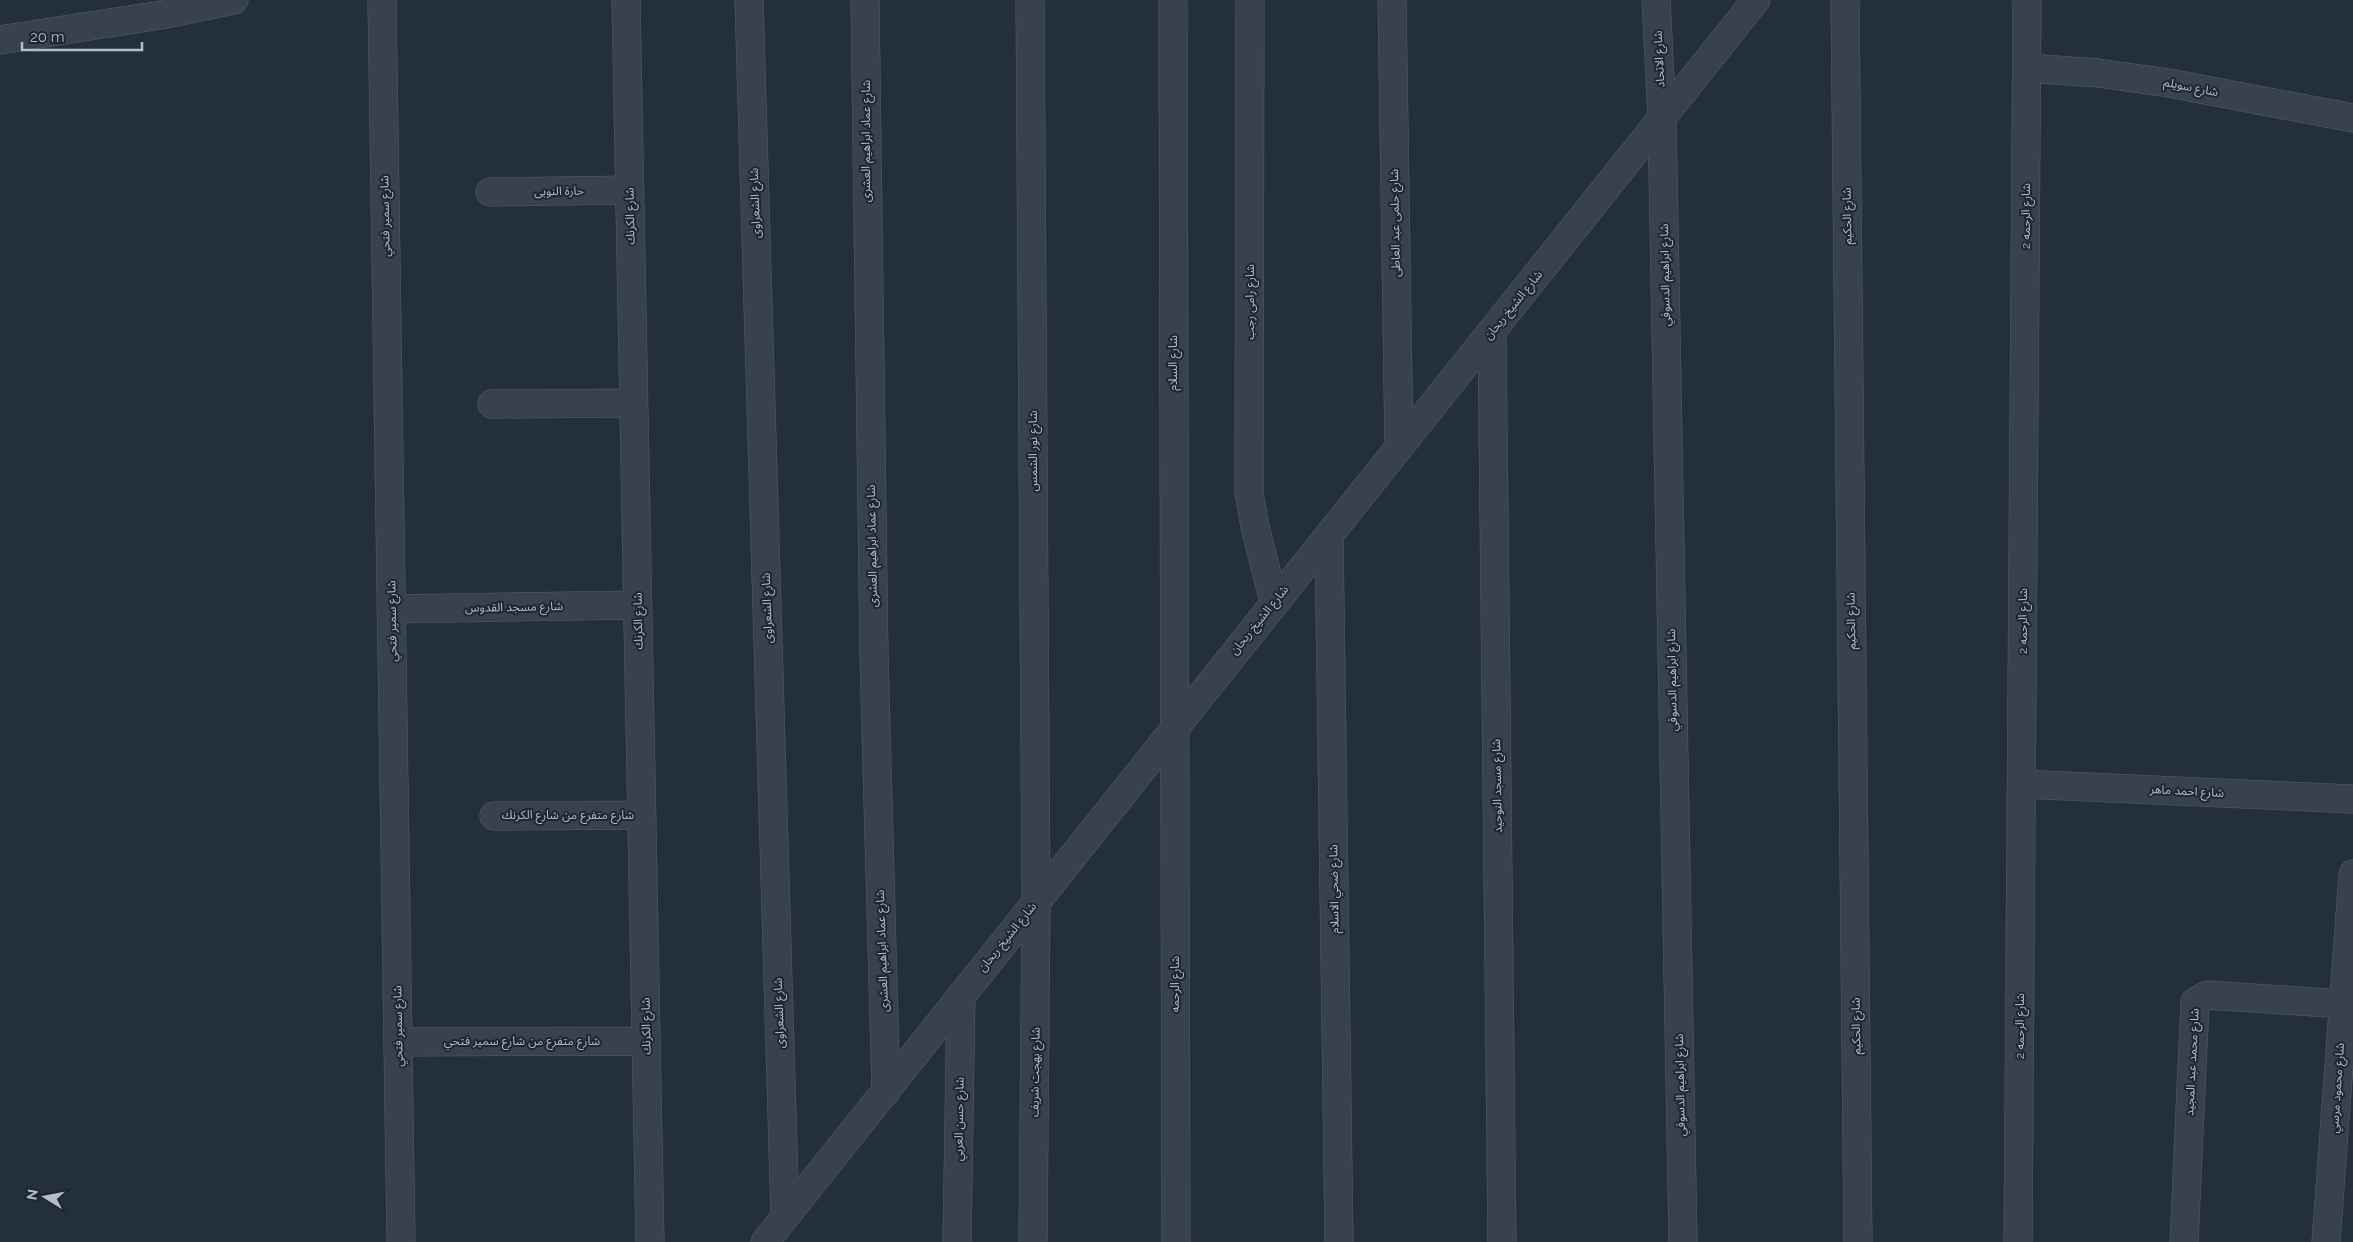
<svg xmlns="http://www.w3.org/2000/svg" width="2353" height="1242" font-family="Raleway,'Noto Sans Arabic',sans-serif">
<style>
.lines{fill:none;stroke-linecap:round;stroke-linejoin:round}
.minor-casing{stroke:#565f6c;stroke-width:29}
.tertiary-casing{stroke:#565f6c;stroke-width:29}
.minor{stroke:#38414e;stroke-width:28}
.tertiary{stroke:#38414e;stroke-width:28}
.labels{text-anchor:middle;dominant-baseline:central;stroke-width:4;stroke-linejoin:round;paint-order:stroke}
.street-label{font-size:12px;fill:#b4bcc9;stroke:#1d2633}
</style>
<rect width="100%" height="100%" fill="#242f3e"/>
<g class="lines">
<g class="minor-casing">
<path id="minor" d="M382,0L401,1242
M626,0L650,1242
M749,0L785,1216
M865,0L874,656L886,1092
M1030,0L1036,901L1033,1242
M1173,0L1176,1242
M1250,0L1249,493L1255,527L1274,602
M1392,0L1399,447
M1656,0L1662,117L1683,1242
M1845,0L1858,1242
M2027,68L2098,73L2169,83L2353,118
M490,192L629,190
M1492,331L1502,1242
M492,404L633,403
M1329,536L1339,1242
M391,609L637,605
M2022,784L2353,799
M494,816L641,815
M398,1042L646,1041
M765,1242L1756,0
M957,1242L961,996
M2018,1242L2027,0
M2184,1242L2195,1002L2207,995L2344,1004
M2326,1242L2353,874"/>
</g>
<g class="tertiary-casing">
<path id="tertiary" d="M0,40L161,15L234,0"/>
</g>
<use href="#minor" class="minor"/>
<use href="#tertiary" class="tertiary"/>
</g>
<g class="labels">
<g class="street-label">
<text transform="translate(1659 59) rotate(-93)">شارع الاتحاد</text>
<text transform="translate(2191 87) rotate(11)">شارع سويلم</text>
<text transform="translate(866 141) rotate(-90)">شارع عماد ابراهيم العشرى</text>
<text transform="translate(559 191) rotate(-1)">حارة النوبى</text>
<text transform="translate(755 203) rotate(-92)">شارع الشعراوى</text>
<text transform="translate(385 216) rotate(-91)">شارع سمير فتحي</text>
<text transform="translate(630 216) rotate(-91)">شارع الكرنك</text>
<text transform="translate(1847 216) rotate(-91)">شارع الحكيم</text>
<text transform="translate(2026 216) rotate(-90)">شارع الرحمه 2</text>
<text transform="translate(1395 223) rotate(-91)">شارع حلمى عبد العاطى</text>
<text transform="translate(1665 275) rotate(-91)">شارع ابراهيم الدسوقي</text>
<text transform="translate(1250 302) rotate(-90)">شارع رامى رجب</text>
<text transform="translate(1513 305) rotate(-51)">شارع الشيخ ريحان</text>
<text transform="translate(1173 363) rotate(-90)">شارع السلام</text>
<text transform="translate(1033 451) rotate(-90)">شارع نور الشمس</text>
<text transform="translate(872 546) rotate(-91)">شارع عماد ابراهيم العشرى</text>
<text transform="translate(514 607) rotate(-1)">شارع مسجد القدوس</text>
<text transform="translate(767 608) rotate(-92)">شارع الشعراوى</text>
<text transform="translate(1259 620) rotate(-51)">شارع الشيخ ريحان</text>
<text transform="translate(392 621) rotate(-91)">شارع سمير فتحي</text>
<text transform="translate(638 621) rotate(-91)">شارع الكرنك</text>
<text transform="translate(1851 621) rotate(-91)">شارع الحكيم</text>
<text transform="translate(2023 621) rotate(-90)">شارع الرحمه 2</text>
<text transform="translate(1672 680) rotate(-91)">شارع ابراهيم الدسوقي</text>
<text transform="translate(1497 786) rotate(-91)">شارع مسجد التوحيد</text>
<text transform="translate(2187 791) rotate(3)">شارع احمد ماهر</text>
<text x="568" y="815">شارع متفرع من شارع الكرنك</text>
<text transform="translate(1334 889) rotate(-91)">شارع ضحي الاسلام</text>
<text transform="translate(1007 937) rotate(-51)">شارع الشيخ ريحان</text>
<text transform="translate(882 951) rotate(-92)">شارع عماد ابراهيم العشرى</text>
<text transform="translate(1175 984) rotate(-90)">شارع الرحمه</text>
<text transform="translate(779 1013) rotate(-92)">شارع الشعراوى</text>
<text transform="translate(398 1026) rotate(-91)">شارع سمير فتحي</text>
<text transform="translate(646 1026) rotate(-91)">شارع الكرنك</text>
<text transform="translate(1856 1026) rotate(-91)">شارع الحكيم</text>
<text transform="translate(2020 1026) rotate(-90)">شارع الرحمه 2</text>
<text x="522" y="1041">شارع متفرع من شارع سمير فتحي</text>
<text transform="translate(2192 1062) rotate(-87)">شارع محمد عبد المجيد</text>
<text transform="translate(1035 1072) rotate(-89)">شارع بهجت شريف</text>
<text transform="translate(1680 1085) rotate(-91)">شارع ابراهيم الدسوقي</text>
<text transform="translate(2337 1088) rotate(-86)">شارع محمود مرسي</text>
<text transform="translate(959 1119) rotate(-89)">شارع حسن العربي</text>
</g>
</g>
<g transform="translate(45 1197) rotate(280)" stroke="#1d2633" stroke-width="4" paint-order="stroke">
<path d="M0-4L9 19L0 12L-9 19Z" fill="#b4bcc9"/>
<text y="-8" font-size="14" font-weight="bold" text-anchor="middle" fill="#b4bcc9">N</text>
</g>
<path d="M22 42v8h120v-8" fill="none" stroke="#b4bcc9" stroke-width="2.5"/>
<text x="30" y="42" font-size="15" fill="#b4bcc9" stroke="#1d2633" stroke-width="4" paint-order="stroke">20 m</text>
</svg>
